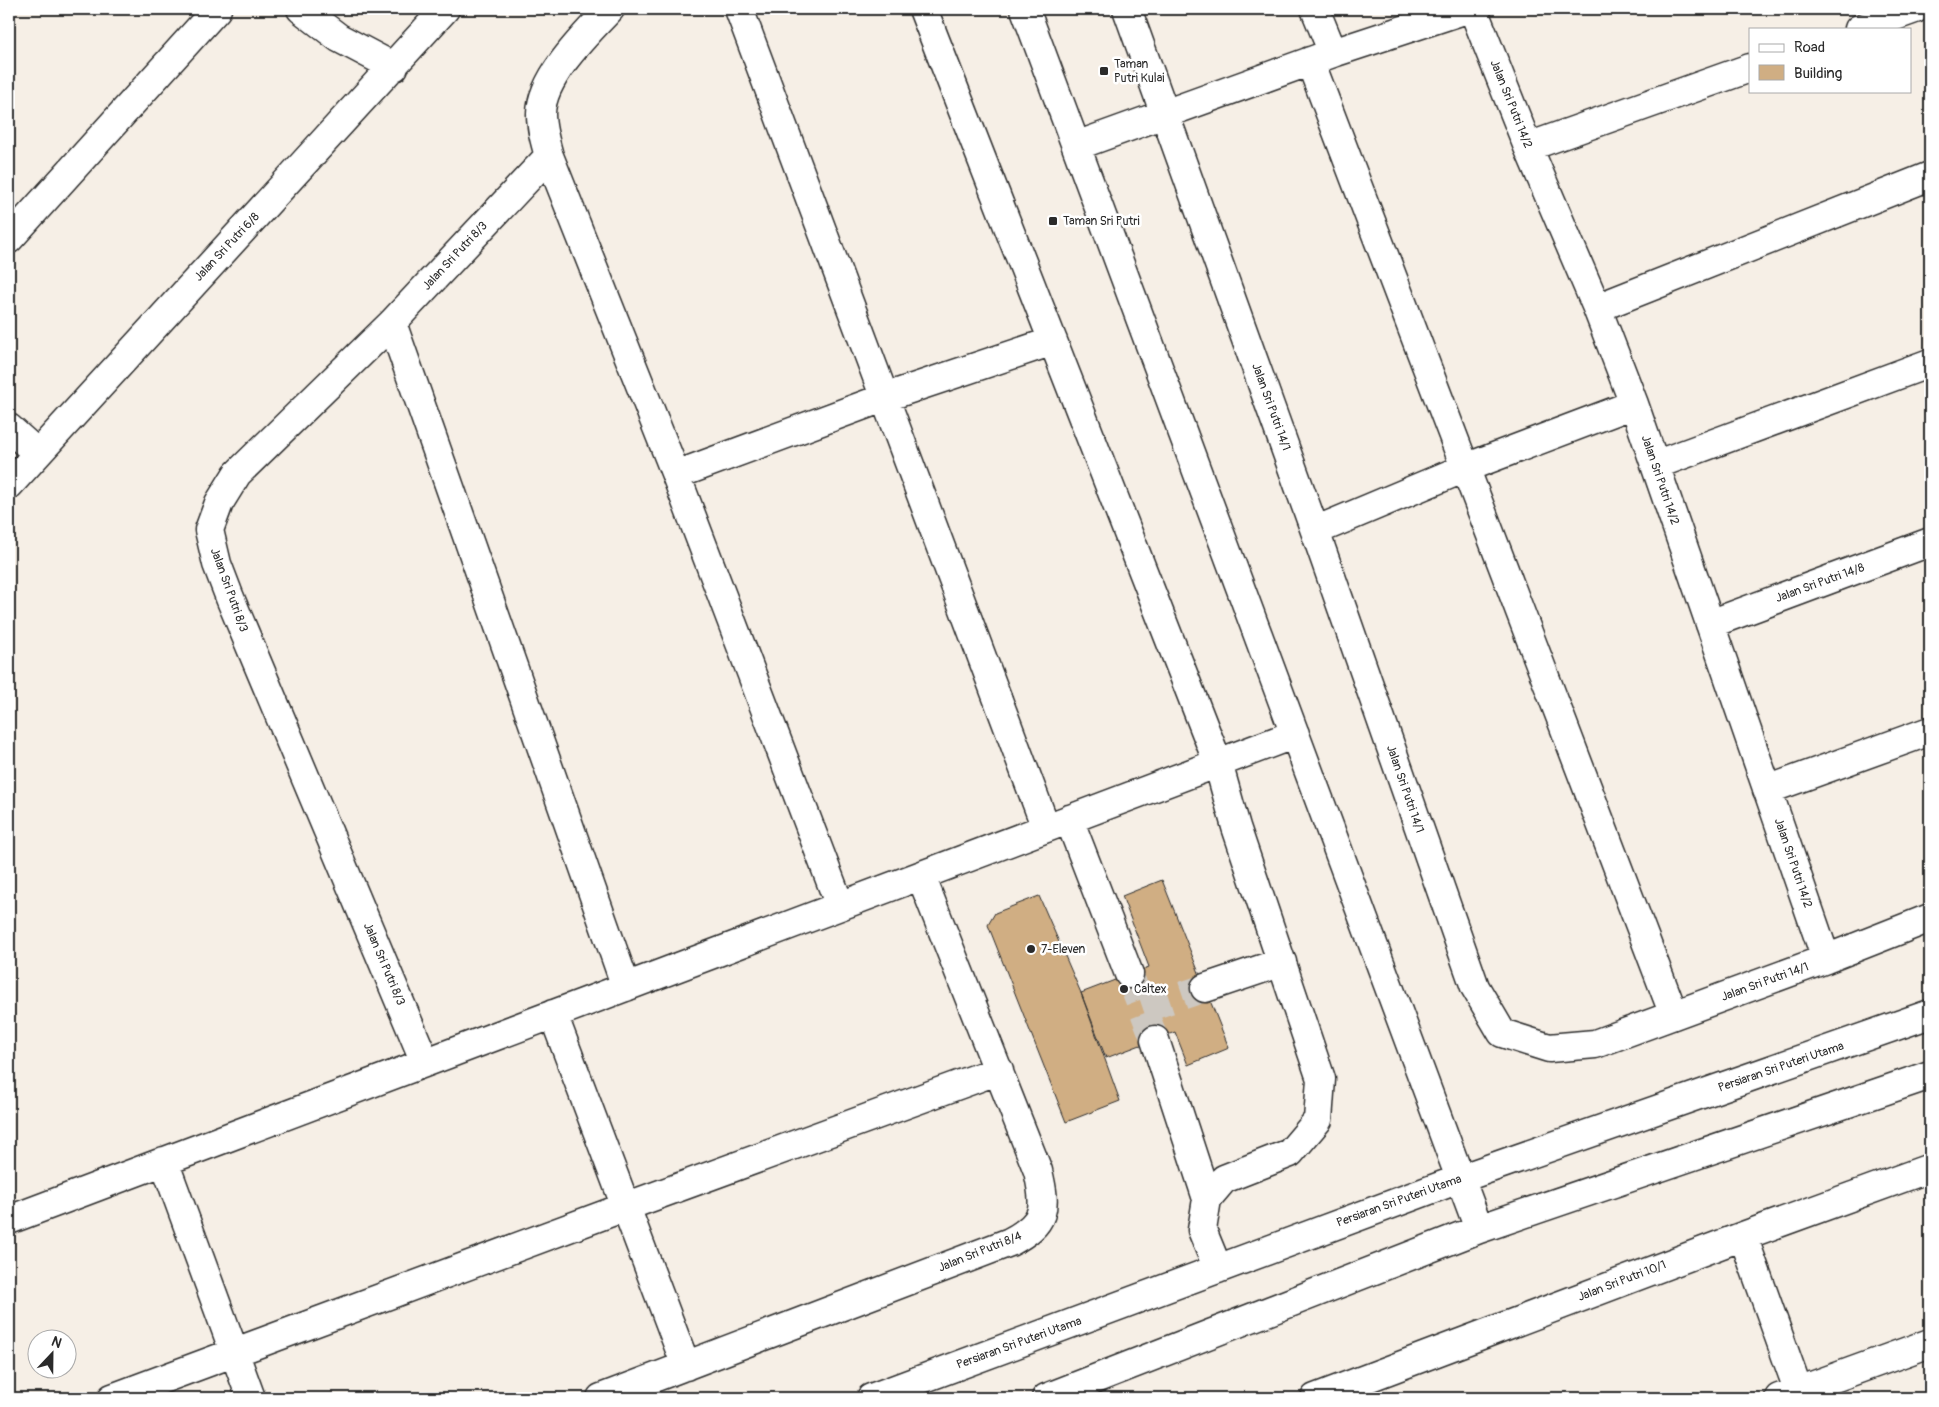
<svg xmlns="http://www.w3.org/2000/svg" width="1939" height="1407" font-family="Pangolin,sans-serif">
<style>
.building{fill:#d0ae83;stroke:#2b2b2b}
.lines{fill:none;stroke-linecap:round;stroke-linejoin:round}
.minor-tunnel{stroke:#cdc8c1;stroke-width:28;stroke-dasharray:28 14;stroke-linecap:butt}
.minor-casing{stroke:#2b2b2b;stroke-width:31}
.minor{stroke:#fff;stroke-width:28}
.poi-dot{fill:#2b2b2b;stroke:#fff;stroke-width:2}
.labels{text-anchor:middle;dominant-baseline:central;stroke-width:5;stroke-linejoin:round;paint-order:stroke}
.poi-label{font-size:12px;fill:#2b2b2b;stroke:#fff;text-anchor:start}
.street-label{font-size:12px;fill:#2b2b2b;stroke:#fff}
</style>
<rect width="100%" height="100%" fill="#f6efe6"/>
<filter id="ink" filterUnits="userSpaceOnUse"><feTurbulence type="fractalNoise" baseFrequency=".02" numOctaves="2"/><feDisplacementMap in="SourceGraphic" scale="10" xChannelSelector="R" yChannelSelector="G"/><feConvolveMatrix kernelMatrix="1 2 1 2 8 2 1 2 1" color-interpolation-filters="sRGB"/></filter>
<g filter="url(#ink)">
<path class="building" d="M1162,880L1229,1048L1188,1065L1175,1032L1106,1058L1081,993L1149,967L1122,896Z
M1039,896L1081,993L1120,1101L1066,1122L988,925L995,913Z"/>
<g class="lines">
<path class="minor-tunnel" d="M1129,974L1155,1040
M1143,1009L1205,988"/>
<g class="minor-casing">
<path id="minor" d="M301,9L339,38L394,67
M610,9C586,34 541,78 541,114C541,128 545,142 549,156L676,475L840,906
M739,9L1046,828
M923,9L1218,763L1236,827L1321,1079L1318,1120L1290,1153L1224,1179L1207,1199L1202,1230L1218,1269
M1025,9L1479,1229
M1127,9L1315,531L1475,987L1502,1033L1549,1048L1595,1044L1826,959L1930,918
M1315,9L1333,53
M1473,9L1528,147L1597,308L1634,404L1826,959
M1859,29L1915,9
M1310,61L1674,1015
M1076,146L1333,53L1467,9
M1528,147L1750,68
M9,239L217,9
M1597,308L1930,176
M392,323L626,987
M9,428L37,453
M1655,465L1930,363
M676,475L886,397L1053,341
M9,485L445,9
M1315,531L1465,468L1634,404
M1710,624L1930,542
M1767,790L1930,731
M1069,819L1129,974
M1205,988L1282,962
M553,1014L686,1366
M1155,1040L1207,1199
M425,1062L230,598L217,564L209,530L219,503L237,474L392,323L549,156
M164,1161L251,1398
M9,1220L1295,734
M1743,1236L1801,1398
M112,1398L625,1207L999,1070
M601,1398L1010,1242C1046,1223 1047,1209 1038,1171L921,876
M871,1398L1462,1178L1930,1014
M1046,1398L1479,1229L1930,1075
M1315,1398L1743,1236L1930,1168
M1779,1398L1930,1343"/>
</g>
<use href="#minor" class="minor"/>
</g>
</g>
<g class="poi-dot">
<rect x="1099" y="66" width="10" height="10" rx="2.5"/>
<rect x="1048" y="216" width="10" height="10" rx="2.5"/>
<circle cx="1031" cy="949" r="5"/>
<circle cx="1124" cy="989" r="5"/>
</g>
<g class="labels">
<g class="poi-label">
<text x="1114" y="64">Taman<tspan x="1114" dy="14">Putri Kulai</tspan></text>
<text x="1063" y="221">Taman Sri Putri</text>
<text x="1041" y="949">7-Eleven</text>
<text x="1134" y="989">Caltex</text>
</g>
<g class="street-label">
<text transform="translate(1511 104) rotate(68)">Jalan Sri Putri 14/2</text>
<text transform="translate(227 247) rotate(-47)">Jalan Sri Putri 6/8</text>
<text transform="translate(455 256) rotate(-47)">Jalan Sri Putri 8/3</text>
<text transform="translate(1271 407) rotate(70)">Jalan Sri Putri 14/1</text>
<text transform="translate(1660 480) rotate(71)">Jalan Sri Putri 14/2</text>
<text transform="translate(1820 583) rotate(-20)">Jalan Sri Putri 14/8</text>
<text transform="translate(229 590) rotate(70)">Jalan Sri Putri 8/3</text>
<text transform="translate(1405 789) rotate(71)">Jalan Sri Putri 14/1</text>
<text transform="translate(1793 863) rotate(71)">Jalan Sri Putri 14/2</text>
<text transform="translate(384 964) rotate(67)">Jalan Sri Putri 8/3</text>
<text transform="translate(1765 982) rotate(-20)">Jalan Sri Putri 14/1</text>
<text transform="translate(1781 1067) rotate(-19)">Persiaran Sri Puteri Utama</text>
<text transform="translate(1399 1201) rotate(-20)">Persiaran Sri Puteri Utama</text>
<text transform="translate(980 1252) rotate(-22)">Jalan Sri Putri 8/4</text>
<text transform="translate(1622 1281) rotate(-21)">Jalan Sri Putri 10/1</text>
<text transform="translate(1019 1343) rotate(-20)">Persiaran Sri Puteri Utama</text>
</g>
</g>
<rect width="1939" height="1407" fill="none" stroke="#fff" stroke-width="30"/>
<rect x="15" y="15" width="1909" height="1377" fill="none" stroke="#2b2b2b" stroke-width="2" filter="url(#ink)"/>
<rect x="1749" y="28" width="162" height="65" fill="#ffffff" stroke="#aaaaaa"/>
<rect x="1759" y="44" width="25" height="8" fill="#ffffff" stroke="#aaaaaa"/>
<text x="1794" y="52" font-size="15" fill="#2b2b2b">Road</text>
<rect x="1759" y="65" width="25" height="15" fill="#d0ae83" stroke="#aaaaaa"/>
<text x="1794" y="78" font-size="15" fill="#2b2b2b">Building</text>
<g transform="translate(52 1354) rotate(22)"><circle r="24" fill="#ffffff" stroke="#aaaaaa"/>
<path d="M0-4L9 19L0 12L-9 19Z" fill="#2b2b2b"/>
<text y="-8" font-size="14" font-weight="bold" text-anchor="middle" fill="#2b2b2b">N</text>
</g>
</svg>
